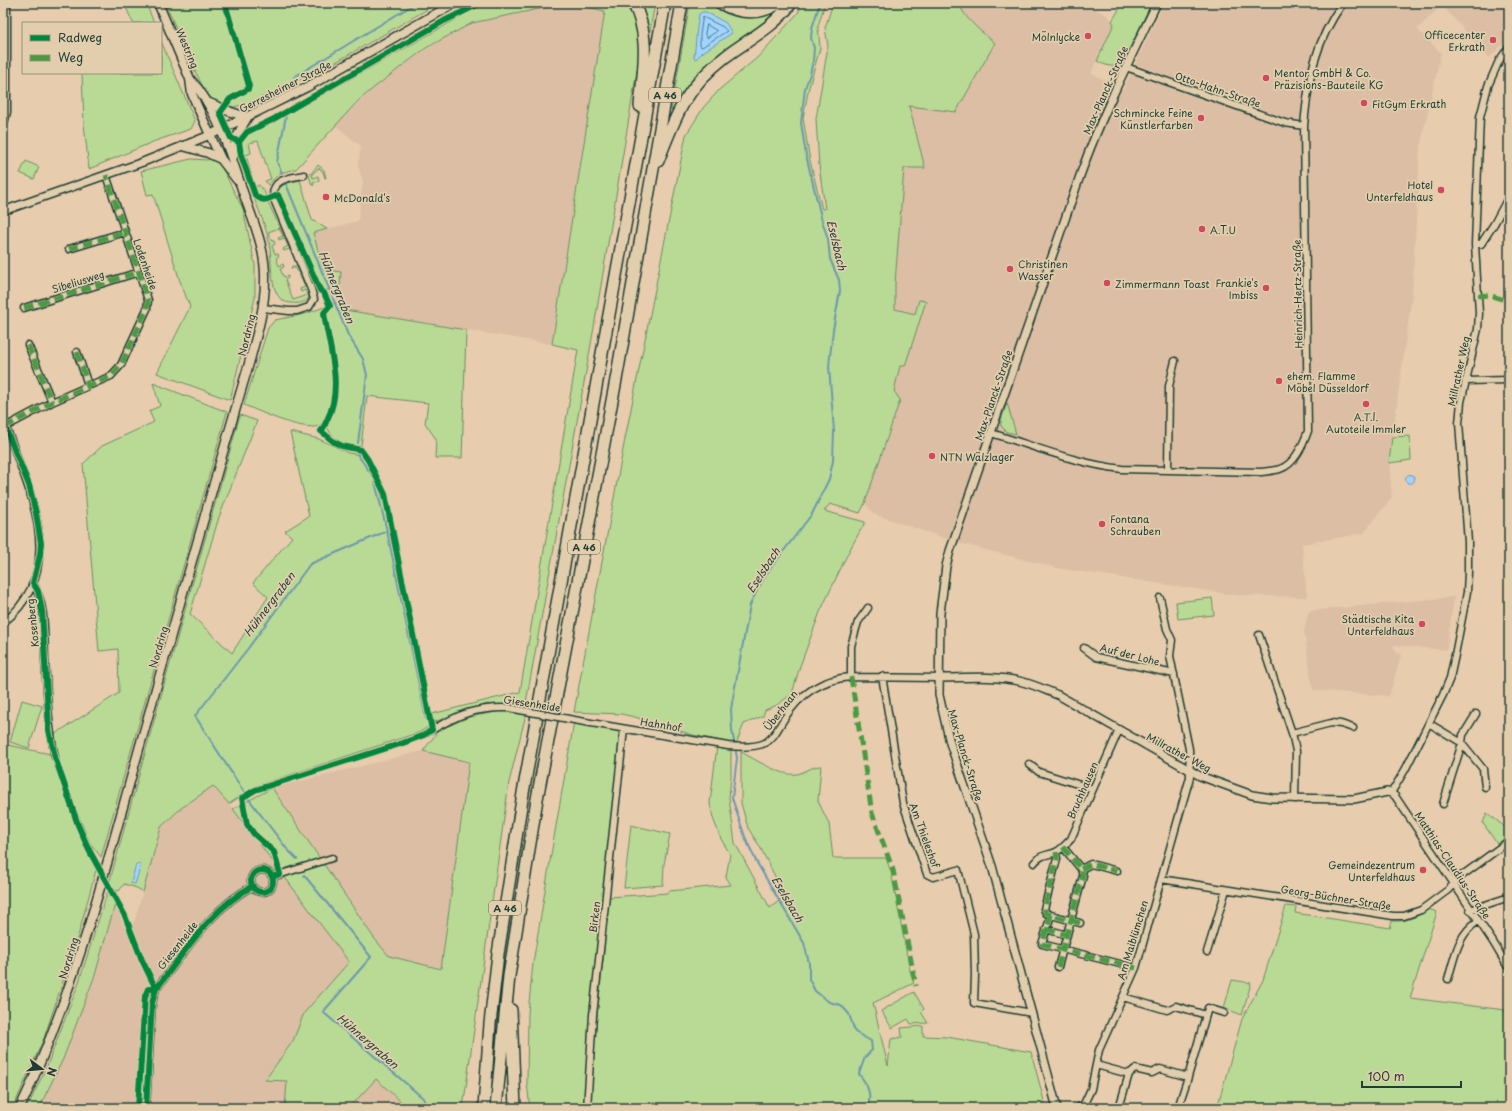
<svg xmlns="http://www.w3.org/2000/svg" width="1512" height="1111" font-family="'Playpen Sans',sans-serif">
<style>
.built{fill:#dbbea4}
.green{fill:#b9da94;stroke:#6c8c64}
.water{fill:#a1d4ff;stroke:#6d98ae}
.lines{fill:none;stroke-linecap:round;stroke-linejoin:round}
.shore{stroke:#537985;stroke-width:1}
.stream{stroke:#6d98ae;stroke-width:2}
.minor-casing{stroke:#1f3d34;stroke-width:9}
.tertiary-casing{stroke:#1f3d34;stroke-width:10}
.secondary-casing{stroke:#1f3d34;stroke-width:11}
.motorway-casing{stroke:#1f3d34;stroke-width:14}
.minor{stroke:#e2cead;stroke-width:6}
.tertiary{stroke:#e2cead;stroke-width:7}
.secondary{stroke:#e2cead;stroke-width:8}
.motorway{stroke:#e2cead;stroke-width:11}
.minor-bridge-casing{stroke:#1f3d34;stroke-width:9;stroke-linecap:butt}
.minor-bridge{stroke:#e2cead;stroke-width:6}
.quiet{stroke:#4a9a42;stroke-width:5;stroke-dasharray:10 5;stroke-linecap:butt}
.cycleway-casing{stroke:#e2cead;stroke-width:8}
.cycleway{stroke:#00873e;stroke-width:6}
.poi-dot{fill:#d1495b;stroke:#e2cead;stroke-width:1.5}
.labels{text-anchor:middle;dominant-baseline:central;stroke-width:3.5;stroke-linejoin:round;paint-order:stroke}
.shield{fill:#e2cead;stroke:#5a6858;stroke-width:1}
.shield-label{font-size:9px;font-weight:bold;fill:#1f3d34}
.poi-label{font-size:10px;fill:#1f3d34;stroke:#e2cead;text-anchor:start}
.street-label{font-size:10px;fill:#1f3d34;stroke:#e2cead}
.water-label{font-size:11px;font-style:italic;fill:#26453e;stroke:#e2cead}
</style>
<rect width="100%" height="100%" fill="#e7ccad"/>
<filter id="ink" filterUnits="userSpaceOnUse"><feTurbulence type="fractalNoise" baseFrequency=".025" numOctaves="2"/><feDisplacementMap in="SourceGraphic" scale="8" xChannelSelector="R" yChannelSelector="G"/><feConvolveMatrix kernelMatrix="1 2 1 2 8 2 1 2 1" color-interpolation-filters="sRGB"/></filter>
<g filter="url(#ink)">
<path class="built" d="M554,3H569L605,11L552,344L351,311H341L332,288L340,286L324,270L312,233L358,221L363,181L358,166L361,146L335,125L376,86L426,49L472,23L553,6Z
M959,3H1084L1108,16L1114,24L1091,73L1123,90L1164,3H1509V38L1489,58L1442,5L1417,29L1441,53L1420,146L1412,294L1389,461L1392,497L1364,533L1302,544L1307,597L1235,595L1057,568L959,543L874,514L865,503L900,400L894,391L900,366L925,301H919L915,314L895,309V283L904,168H925L909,106L956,112L995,43L977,29L960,8Z
M1454,597L1446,650L1394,645V650L1401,655L1389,696L1313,690L1304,630L1309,611Z
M423,751L469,762L441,969L389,956L374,938L272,788Z
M213,786L229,804L349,962L304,1013L293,1041L265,1079L287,1081L285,1108H39L63,1059L95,975L115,904L124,926L134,923L161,827L180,809Z
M376,1078L408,1107V1108H349Z"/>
<path class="green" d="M124,3H146L154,23H133Z
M165,3H438L324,69L250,103L234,107L217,103L211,98L204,89L195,71Z
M485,3H554L553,6L472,23L426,48L376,86L358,101L296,169L280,173L268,185L265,181L271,179L258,141L249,143L251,153L246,155L255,187L259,185C262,189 268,193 264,198L256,194C251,181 233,146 247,135C255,128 269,124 278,120Z
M569,3H628C639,20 639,38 639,58L593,333L525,708L487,704L434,722L432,714L520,692L578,350L552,344L605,11Z
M638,3H655L647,48Z
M690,3H716L727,10L785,7L731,50L674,112L671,111Z
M728,3H770C754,8 745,8 728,3Z
M802,3H825L818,26L820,48L809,87L803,118L810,161L822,209H825L819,165L816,119L828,46L825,28L833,3H959C964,19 982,32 995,43L956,112L909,106L925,168H904L895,283V309L915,314L919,300L926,301L905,366H900L894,391L900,400L865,503L860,513L830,504L824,511L865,522L864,524L849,551L820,612L800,666L792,694L777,705L765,710L763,716L744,724L736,744L693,735L635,717L621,714L574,712L625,439L686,135L703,108L720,89L758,57L798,13Z
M1123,3H1150L1151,4L1123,62C1113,69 1107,66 1097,61L1114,24L1112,21Z
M161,41L195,121L191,129L155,141L89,169L84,124L82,73H161Z
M210,156L221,166L243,209L255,265V298L230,400L157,373L190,307L180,281L153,194L147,195L141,171L191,159L208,160Z
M26,161L39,167L34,179L20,173Z
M318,165L324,170L326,178H325L323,172L319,168L312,174L313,178L318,176L319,181L313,182L314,185H312L309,176Z
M300,180L312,220L327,229L313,233L324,270L341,272L340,286L324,291L280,195H277C279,183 290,183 300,180Z
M254,198L260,201L268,202L292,254L289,249L284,251L283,249L288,246L284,238L279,240L278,238L283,236L279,228L268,232L272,241H274L275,244L272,246L275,254H278L279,256L276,258L279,266L283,264L284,267L280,269L284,277L288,276V278L285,280L293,300L307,295L305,290L301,292L300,289L305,287L296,268L291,269L292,266H297L305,284L306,283L309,294L308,299C304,303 297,304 291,303C267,302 273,260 269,242C266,227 260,213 254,198Z
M338,302L341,311H351L466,330L462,458H435L436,439L425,423L428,403L367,396L361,446C342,444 332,441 325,422C322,423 318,427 314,427C292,427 264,413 244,405L268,328L275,320L305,314Z
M153,383L227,412L101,857L90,843L72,800L58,762L55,734L119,693L118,649L99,651L83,464L102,446L154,422L149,411L160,406Z
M1007,403L1016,434L1007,432L1001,426V420Z
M240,415L257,421L219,517L190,614L232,653L268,597L253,583L292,537L285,531L309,516L290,432L319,439L348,453L362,455L379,488L387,516L429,723L428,727L420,732L256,786L229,804L213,786L180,809L161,827L143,892L137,888L124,884L119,891L115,890L109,884L155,717Z
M1410,436L1411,460L1389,463L1392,437Z
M1212,598L1214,615L1178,619L1176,602Z
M22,700L42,706L29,748L10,742Z
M502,711L526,714L509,782L463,1108H408L376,1079L349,1108H285L287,1081L265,1080L293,1041L304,1013L349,962L233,809L272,788L374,938L389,956L441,969L469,762L423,751L439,730L469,717Z
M574,722L617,731L622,737L584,1108H530L527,1083L528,1014L533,963L551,855Z
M3,744L50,754L84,847L96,870L78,936L44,1038L13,1108H3Z
M717,746L731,748V776L729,798L735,843L770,908L785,896L760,847L748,828L741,803V752C755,759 782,777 797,774C806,772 812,766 821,766L818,801L829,824L833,858H886L891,872L910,971L914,983L873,1003L888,1066L891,1039L902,1037L901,1028L923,1026V1036L947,1037L1031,1052L1046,1108H588C594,1038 603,968 609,897L668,893L669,891L731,885L726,877L730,854L721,839L713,818L710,803Z
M1487,813L1509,830V835L1497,844L1483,823Z
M631,825L670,834L664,864L663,885L624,888Z
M108,890L115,904L95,975L63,1059L39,1108H27L47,1066L78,985Z
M1286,906L1296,907L1295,913L1390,928L1392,921C1407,922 1417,917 1428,909L1437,912L1410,998L1505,1010L1509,1031V1108H1217L1242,1019L1263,980Z
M1232,980L1251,983L1242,1015L1224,1008Z
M914,992L924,1009L921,1012L928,1023L911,1024L908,1019L892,1028L881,1011Z"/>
<path class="water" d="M702,12H706L726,23L732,33L703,52L696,59L694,58C696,43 696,29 699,14Z
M1405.5 479a4.5 4.5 0 1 1 9 0a4.5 4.5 0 1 1-9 0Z
M136,864L141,865L135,884L131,883Z"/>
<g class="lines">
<path class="shore" d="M703,17L723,27L727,31L702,47L700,46V35Z
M707,25L717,31L707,38L705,35Z"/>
<path class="stream" d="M820,3L812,28L811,38L814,48L813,61L810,74L805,88L801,123L806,155L822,221L828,239L830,259L839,280L840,291L833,330L829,366L834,431L833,461L829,479L812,514L769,570L758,588L750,605L731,709L732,730L737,758L732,798L745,837L756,861L804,943L809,963V979L815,991L829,1002L841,1005L849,1014L855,1032L871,1041L872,1050L865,1057L859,1074C867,1084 873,1095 867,1108
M294,77L416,3
M282,173L277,162L286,116
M286,184L348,335L363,359L367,375L358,443
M387,531L426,719
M244,792L195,716L249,647L310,564L387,531L374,478L357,454
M248,798L287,849L297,859
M304,875L371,957L323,1012L424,1099L423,1108"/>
<g class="minor-casing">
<path id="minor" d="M1509,47L1499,61L1488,86L1480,117L1475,244L1479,313L1478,329L1461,402L1459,423L1468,542V572L1467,592L1455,655L1450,678L1443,695L1405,770L1391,793L1395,796L1493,942L1509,969
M1126,67L1285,123L1304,126
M3,127L7,112V3
M1475,244H1481L1494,224L1509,196
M69,249L125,232
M24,308L139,272
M263,308L289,311H297L309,307L314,299L311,289L273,197C272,178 290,178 304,175
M28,345L52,402
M77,352L88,385
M1465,381L1509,380
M3,422C10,435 14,449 19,462C41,517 57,580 3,623
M5,427L52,402L111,376L121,365L147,309L148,300L106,175
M991,433C1034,446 1077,464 1122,469L1261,472C1267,471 1274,471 1280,469C1295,464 1303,445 1308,431L1304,126C1308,80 1315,41 1343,3
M1168,470L1169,386L1175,361
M33,583C46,604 44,634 45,659C47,692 48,725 55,757
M1259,635L1292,733L1296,751L1295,799
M1084,648L1096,657L1174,674
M882,676L903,803L927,874L933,877L958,870L974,934L975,975L974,1003L1032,1013
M851,677V646L858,622L868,608
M585,722L728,746C739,747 754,748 765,743C774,738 778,728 784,719C799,695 821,679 851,677L938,678
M1430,724L1462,743L1483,769L1485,787
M432,730C459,714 477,707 509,708
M1292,733L1331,723L1341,724L1353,728
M1029,764L1039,772L1093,789
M1443,804L1462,743L1463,735L1476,714
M1034,863C1041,854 1046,856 1056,852C1062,849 1066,844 1071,839L1119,730
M1081,869L1091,864L1117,871
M251 881a11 11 0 1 1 22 0a11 11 0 1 1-22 0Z
M272,877L332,858
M1161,879L1393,916H1404L1421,910L1448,890L1460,877L1509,841
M1470,910L1509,897
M1051,915L1046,913L1044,909L1057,859L1056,852
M1080,923L1051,915L1042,944L1136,968
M1046,929L1067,935
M1207,952L1226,890
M1058,967L1083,876L1081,869L1063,847
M1448,979C1455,957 1457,935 1478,921
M1206,1015L1208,1008L1224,1013
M1096,1065L1129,1074L1135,1069L1152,1073L1160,1069L1188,1077L1206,1015L1176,1006L1167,1010L1123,997
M146,1108L152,1003L156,989C184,953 212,907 253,886
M587,1108L593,1015L624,729
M1078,1108L1084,1104L1091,1089L1099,1050L1136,968L1190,777L1189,749L1170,656L1172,640L1167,629L1160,598
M1119,1108L1129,1074
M1178,1108L1188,1077"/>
</g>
<g class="tertiary-casing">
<path id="tertiary" d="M3,211L143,162L210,135
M938,678C965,678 993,675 1019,681C1033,684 1045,690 1058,695L1200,776L1252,795L1272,798L1354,799L1387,792L1391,793
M1057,1108L992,866L950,743L939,695L940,613L946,566L950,551L1081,173C1102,114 1130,59 1157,3"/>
</g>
<g class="secondary-casing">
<path id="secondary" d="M158,3L190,79L192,94L210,135L221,159L237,180
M207,102L231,112L247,117
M210,135L307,87L455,3
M183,146L208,153L221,159
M233,157C234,141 239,131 247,118
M20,1108C74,994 105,871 139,749C175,622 210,494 248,367C256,338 265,309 265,280C266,245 250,215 240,183C228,147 216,107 190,79"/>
</g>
<g class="motorway-casing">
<path id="motorway" d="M633,3C651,34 643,73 640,106
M720,3C740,14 759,16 779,3
M658,161C676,115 685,88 725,57C747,40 775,27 791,3
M511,1010L515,1108
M484,1108L490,1024L498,954L523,793L665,3
M496,1108L509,976L537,799L618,369L682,3"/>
</g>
<use href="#minor" class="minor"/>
<use href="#tertiary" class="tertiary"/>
<use href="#secondary" class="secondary"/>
<use href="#motorway" class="motorway"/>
<g class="minor-bridge-casing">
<path id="minor-bridge" d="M509,708L585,722"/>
</g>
<use href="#minor-bridge" class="minor-bridge"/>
<path class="quiet" d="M69,249L125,232
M1478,296L1488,295L1509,301
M24,308L139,272
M28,345L52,402
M77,352L88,385
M5,427L52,402L111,376L121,365L147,309L148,300L106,175
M851,677L872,813L893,870L916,986
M1081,869L1091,864L1117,871
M1051,915L1046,913L1044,909L1057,859L1056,852
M1080,923L1051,915L1042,944L1136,968
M1046,929L1067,935
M1058,967L1083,876L1081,869L1063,847"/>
<g class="cycleway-casing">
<path id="cycleway" d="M225,3L249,86L248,89L230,99L220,113L231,138L239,142
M3,422L29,485L36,513L41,543L40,555L33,583L38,591L42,611L49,730L55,757L78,825L89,850L125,916L142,960L156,989
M251 881a11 11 0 1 1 22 0a11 11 0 1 1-22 0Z
M272,877L280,874L274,852L254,834L247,824L242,798L255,790L403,743L424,735L432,730L385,494L368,460L361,450L342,446L334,442L321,431C324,428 325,424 327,420C344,387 329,348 324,313L330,306L324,293L320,290L278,195C268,198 264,204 255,195L241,155L239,142L247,132L272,120L444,21L481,3
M138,1108L145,996L148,989H156
M146,1108L152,1003L156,989C184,953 212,907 253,886"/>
</g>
<use href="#cycleway" class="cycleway"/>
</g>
</g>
<g class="poi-dot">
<circle cx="1088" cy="36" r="4"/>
<circle cx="1493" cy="40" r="4"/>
<circle cx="1266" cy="78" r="4"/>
<circle cx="1364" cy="103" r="4"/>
<circle cx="1201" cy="118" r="4"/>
<circle cx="1441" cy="190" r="4"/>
<circle cx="326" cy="197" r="4"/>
<circle cx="1202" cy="229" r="4"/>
<circle cx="1010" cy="269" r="4"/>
<circle cx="1107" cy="283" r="4"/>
<circle cx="1266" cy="288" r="4"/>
<circle cx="1279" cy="381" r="4"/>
<circle cx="1366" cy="404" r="4"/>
<circle cx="932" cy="456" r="4"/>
<circle cx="1102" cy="524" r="4"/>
<circle cx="1422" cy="624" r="4"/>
<circle cx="1423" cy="870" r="4"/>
</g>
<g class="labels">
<g class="shield">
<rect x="649" y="88" width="32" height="14" rx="3"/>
<rect x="568" y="540" width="32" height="14" rx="3"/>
<rect x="489" y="901" width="32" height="14" rx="3"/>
</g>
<g class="shield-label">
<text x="665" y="95">A 46</text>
<text x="584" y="547">A 46</text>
<text x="505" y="908">A 46</text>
</g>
<g class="poi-label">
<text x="1485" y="34" text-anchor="end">Officecenter<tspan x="1485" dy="12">Erkrath</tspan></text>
<text x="1080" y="36" text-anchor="end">Mölnlycke</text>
<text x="1274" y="72">Mentor GmbH &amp; Co.<tspan x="1274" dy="12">Präzisions-Bauteile KG</tspan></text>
<text x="1372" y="103">FitGym Erkrath</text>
<text x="1193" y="112" text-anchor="end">Schmincke Feine<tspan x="1193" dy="12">Künstlerfarben</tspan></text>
<text x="1433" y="184" text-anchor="end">Hotel<tspan x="1433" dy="12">Unterfeldhaus</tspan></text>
<text x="334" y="197">McDonald's</text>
<text x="1210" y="229">A.T.U</text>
<text x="1018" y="263">Christinen<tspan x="1018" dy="12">Wasser</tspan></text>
<text x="1258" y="282" text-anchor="end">Frankie's<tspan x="1258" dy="12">Imbiss</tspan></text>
<text x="1115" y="283">Zimmermann Toast</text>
<text x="1287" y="375">ehem. Flamme<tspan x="1287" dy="12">Möbel Düsseldorf</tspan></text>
<text x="1366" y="416" text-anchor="middle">A.T.I.<tspan x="1366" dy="12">Autoteile Immler</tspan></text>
<text x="940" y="456">NTN Wälzlager</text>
<text x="1110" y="518">Fontana<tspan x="1110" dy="12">Schrauben</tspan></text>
<text x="1414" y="618" text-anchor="end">Städtische Kita<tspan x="1414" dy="12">Unterfeldhaus</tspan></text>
<text x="1415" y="864" text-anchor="end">Gemeindezentrum<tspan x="1415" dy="12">Unterfeldhaus</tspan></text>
</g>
<g class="street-label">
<text transform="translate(188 48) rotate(67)">Westring</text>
<text transform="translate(285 86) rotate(-27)">Gerresheimer Straße</text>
<text transform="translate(1218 89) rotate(19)">Otto-Hahn-Straße</text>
<text transform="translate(1105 90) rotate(-66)">Max-Planck-Straße</text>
<text transform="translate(146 264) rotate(71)">Lodenheide</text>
<text transform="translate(78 281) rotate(-17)">Sibeliusweg</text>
<text transform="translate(1297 294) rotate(-91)">Heinrich-Hertz-Straße</text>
<text transform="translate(246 335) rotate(-76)">Nordring</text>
<text transform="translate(1458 371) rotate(-78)">Millrather Weg</text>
<text transform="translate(993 395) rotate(-71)">Max-Planck-Straße</text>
<text transform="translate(32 623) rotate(-96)">Kosenberg</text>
<text transform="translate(158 647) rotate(-74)">Nordring</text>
<text transform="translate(1130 654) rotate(14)">Auf der Lohe</text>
<text transform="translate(532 703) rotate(9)">Giesenheide</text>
<text transform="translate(780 710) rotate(-52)">Überhaan</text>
<text transform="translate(661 724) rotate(9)">Hahnhof</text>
<text transform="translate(1179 752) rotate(28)">Millrather Weg</text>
<text transform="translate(966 755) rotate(73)">Max-Planck-Straße</text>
<text transform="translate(1082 790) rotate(-66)">Bruchhausen</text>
<text transform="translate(925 835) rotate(70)">Am Thieleshof</text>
<text transform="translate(1453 865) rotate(56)">Matthias-Claudius-Straße</text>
<text transform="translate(1336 897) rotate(9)">Georg-Büchner-Straße</text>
<text transform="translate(594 917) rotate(-83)">Birken</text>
<text transform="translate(1132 940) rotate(-73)">Am Maiblümchen</text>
<text transform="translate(177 945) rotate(-52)">Giesenheide</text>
<text transform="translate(68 958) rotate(-73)">Nordring</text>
</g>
<g class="water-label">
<text transform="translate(837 245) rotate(77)">Eselsbach</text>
<text transform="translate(337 287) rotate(68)">Hühnergraben</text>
<text transform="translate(763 570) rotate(-57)">Eselsbach</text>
<text transform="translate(269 604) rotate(-53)">Hühnergraben</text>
<text transform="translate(788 899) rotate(60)">Eselsbach</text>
<text transform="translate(368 1041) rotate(41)">Hühnergraben</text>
</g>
</g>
<rect width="1512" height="1111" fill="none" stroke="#e2cead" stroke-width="16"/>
<rect x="8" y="8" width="1496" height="1095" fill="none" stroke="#1f3d34" stroke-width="1.5" filter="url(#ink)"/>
<rect x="22" y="22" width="140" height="52" fill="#e2cead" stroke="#94947d"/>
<rect x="30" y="35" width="20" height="6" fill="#00873e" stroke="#94947d"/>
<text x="58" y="42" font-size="12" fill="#1f3d34">Radweg</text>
<rect x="30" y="55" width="20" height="6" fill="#4a9a42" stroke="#94947d"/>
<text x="58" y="62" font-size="12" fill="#1f3d34">Weg</text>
<g transform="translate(42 1069) rotate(106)" stroke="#e2cead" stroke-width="3" paint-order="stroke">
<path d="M0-3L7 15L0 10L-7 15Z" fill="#1f3d34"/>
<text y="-6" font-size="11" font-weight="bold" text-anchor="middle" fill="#1f3d34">N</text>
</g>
<path d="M1362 1081v6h99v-6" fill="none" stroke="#1f3d34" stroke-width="2"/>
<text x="1368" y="1081" font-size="12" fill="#1f3d34" stroke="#e2cead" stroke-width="3" paint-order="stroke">100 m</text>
</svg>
